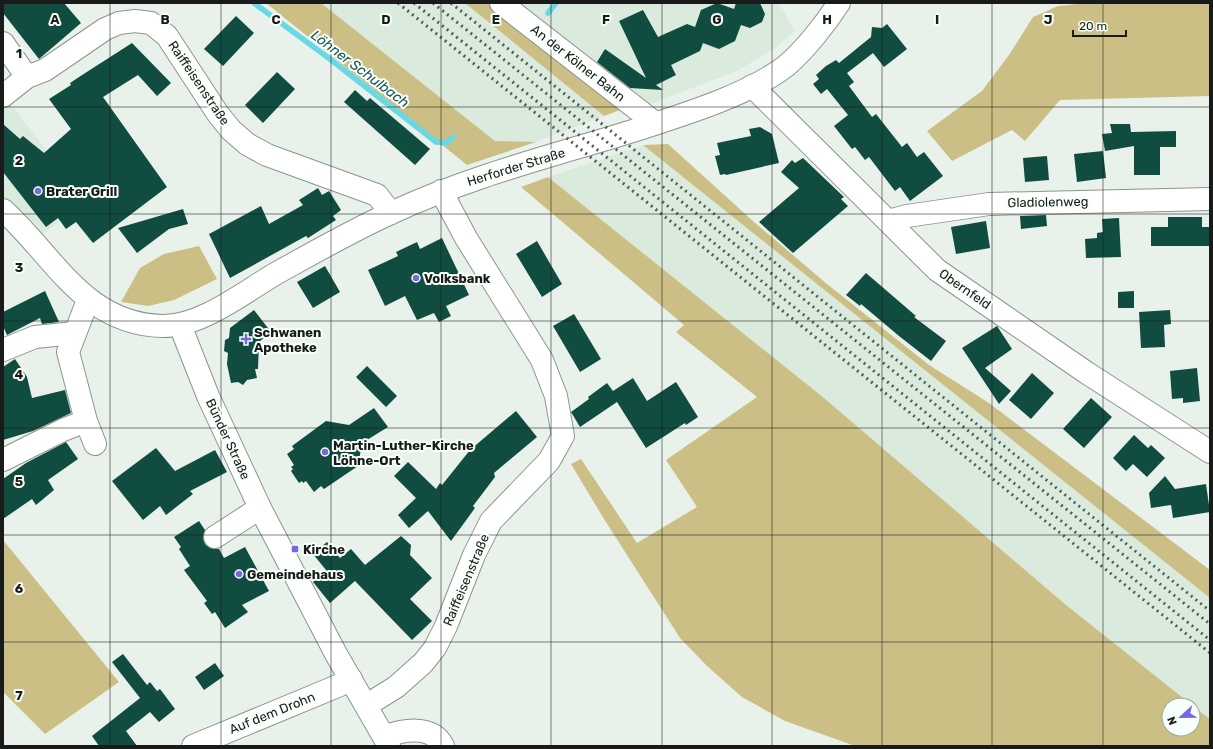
<svg xmlns="http://www.w3.org/2000/svg" width="1213" height="749" font-family="Rubik,sans-serif">
<style>
.built{fill:#daeadd}
.green{fill:#cbbf86}
.lines{fill:none;stroke-linecap:round;stroke-linejoin:round}
.stream{stroke:#69d7e4;stroke-width:5.5}
.building{fill:#114c41}
.minor-casing{stroke:#8c948e;stroke-width:24}
.major-casing{stroke:#8c948e;stroke-width:24}
.minor{stroke:#fff;stroke-width:22}
.major{stroke:#fff;stroke-width:22}
.rail{stroke:#575c58;stroke-width:3;stroke-dasharray:2 4;stroke-linecap:butt}
.grid{fill:none;stroke:#181b19;stroke-width:1;stroke-opacity:0.55}
.poi-dot{fill:#7967e2;stroke:#f6fff8;stroke-width:1.5}
.labels{text-anchor:middle;dominant-baseline:central;stroke-width:4;stroke-linejoin:round;paint-order:stroke}
.street-label{font-size:13px;fill:#181b19;stroke:#f6fff8}
.poi-label{font-size:13px;font-weight:bold;fill:#181b19;stroke:#f6fff8;text-anchor:start}
.water-label{font-size:14px;font-style:italic;fill:#235459;stroke:#f6fff8}
.grid-label{font-size:13px;text-anchor:middle;font-weight:bold;fill:#181b19;stroke:#f6fff8;stroke-width:4;stroke-linejoin:round;paint-order:stroke}
</style>
<rect width="100%" height="100%" fill="#e9f2ea"/>
<path class="built" d="M321,3H465L604,116L536,142L495,141Z
M511,3H779L795,31L775,48L737,71L642,107Z
M3,97L15,109L85,201L42,235L3,197Z
M643,145L1210,598V719L1066,605L824,398L548,177Z"/>
<path class="green" d="M266,3H321L495,141L536,142L467,165Z
M465,3H488L623,109L604,116Z
M1089,3H1210V96L1060,100L1025,141L1012,130L952,161L927,131L982,91L1009,55L1033,17L1058,6Z
M668,144L754,222L827,284L929,365L989,403L1210,570V598L643,145Z
M548,177L824,398L1066,605L1192,705H1169V729H1193V706L1210,719V746H855L785,721L742,697L707,666L680,638L604,519L571,464L581,459L637,543L697,507L666,460L757,397L676,332L684,325L521,187Z
M199,246L217,279L174,300L148,306L121,302L140,268L164,254Z
M3,540L119,682L45,734L3,692Z"/>
<g class="lines">
<path class="stream" d="M254,3L330,59L436,142L446,143L453,137
M548,13L556,3"/>
</g>
<path class="building" d="M3,3H64L81,23L39,59L3,13Z
M717,3L734,9L736,3H760L765,14L762,22L750,28L741,25L735,41L719,49L703,43L700,51L671,65L676,75L656,85L663,90L630,88L597,62L605,49L646,78L619,21L643,10L658,37L687,24L695,27L701,10Z
M236,16L254,33L223,66L204,49Z
M887,24L907,49L884,67L873,53L847,73L854,82L849,86L872,117L876,114L902,147L907,143L917,157L924,152L943,176L910,201L900,187L895,191L869,157L865,160L855,147L852,149L834,126L848,115L827,89L821,94L813,84L819,79L816,75L826,66L836,60L839,63L871,37L872,27L882,28Z
M132,43L171,83L157,96L138,75L103,97L167,187L93,243L76,222L66,229L58,218L46,227L3,172V124L20,139L23,136L44,153L71,129L49,99L71,85L70,83L79,77Z
M277,72L295,89L263,123L245,105Z
M355,90L367,101L370,98L430,149L415,165L344,102Z
M1110,124H1130L1131,132L1176,131V147H1160V175H1134V146L1105,151L1102,134L1112,133Z
M760,127L772,134L779,163L726,175L725,174L720,175L715,156L720,155L717,143L751,136L749,129Z
M1103,151L1106,178L1077,182L1074,154Z
M1047,156L1049,180L1025,182L1023,158Z
M803,158L844,197L841,199L848,206L793,253L759,222L799,188L781,172L792,160L795,163Z
M318,188L322,195L329,191L341,210L333,216L336,220L308,238L306,236L230,278L209,234L261,206L269,224L303,205L299,200Z
M183,209L188,224L169,229L137,253L118,228Z
M1046,215L1047,226L1021,229L1020,216Z
M1168,217H1202V227H1210V246H1151V227H1168Z
M1119,218L1121,257L1086,258L1085,239L1097,238V233L1103,232L1102,219Z
M986,221L990,248L956,254L951,227Z
M442,238L469,295L446,306L451,316L439,322L434,313L417,320L405,296L385,306L368,270L398,256L396,252L417,242L420,249Z
M537,241L562,284L542,297L516,254Z
M325,266L340,292L313,308L297,282Z
M866,273L916,316L914,317L946,341L931,361L899,336L861,304L860,306L846,295Z
M45,291L59,322L42,324L40,318L7,335L3,326V312Z
M1134,291V308H1118V292Z
M254,310L271,332L259,342L258,369H255L257,378L247,380L243,385L238,382L231,383L227,364L228,353L224,351L225,340L229,338L230,328Z
M1170,310L1171,324L1164,325L1165,347L1141,348L1139,312Z
M574,314L601,359L580,372L553,326Z
M997,326L1012,349L985,368L1011,391L999,404L962,348Z
M15,359L27,377L32,398L65,390L71,413L33,431L3,440V367Z
M367,366L397,396L386,407L356,377Z
M1197,368L1200,401L1183,403V398L1172,399L1170,371Z
M1032,373L1054,393L1031,419L1009,400Z
M633,378L647,401L676,382L698,417L686,425L685,423L646,448L617,402L580,427L571,412L589,399L588,397L607,383L613,391Z
M1091,398L1112,417L1084,448L1063,429Z
M374,408L388,427L362,443L358,466L324,489L321,486L314,492L306,481L303,483L302,481L299,483L291,471L293,469L291,467L294,465L287,454L294,449L292,446L326,421L349,425Z
M516,411L537,437L494,473L495,477L473,506L475,508L451,541L428,511L409,528L398,515L416,498L394,476L408,462L436,489L440,483L442,485L470,450Z
M1134,435L1148,448L1151,445L1165,458L1147,477L1133,464L1126,471L1113,458Z
M66,442L78,459L48,480L54,490L36,505L32,499L3,519V479L26,463Z
M156,448L175,471L215,450L227,472L190,491L193,494L166,515L160,506L143,520L112,481Z
M1165,476L1175,489L1206,484L1210,512L1173,518L1171,505L1151,508L1149,493Z
M199,521L205,530L203,537L205,544L210,548L219,549L224,558L245,547L269,591L242,605L248,612L225,628L215,612L212,614L204,603L207,601L184,570L190,566L179,549L181,547L174,537Z
M401,536L411,545L410,555L432,578L410,599L432,621L412,640L355,581L330,603L313,582L326,570L313,554L327,542L340,558L351,549L365,565Z
M123,654L147,685L150,682L157,691L160,689L175,709L159,722L150,712L126,731L137,746H99L92,736L140,698L112,662Z
M215,663L224,676L204,690L195,677Z"/>
<g class="lines">
<g class="minor-casing">
<path id="minor" d="M501,3L655,123
M3,43L27,77
M752,86L937,270L1087,373L1210,452
M3,96L27,77L45,70L105,29L119,23L135,21L151,23L167,36L218,114L231,130L247,144L267,155L377,195L391,213
M888,221L907,216L989,204L1210,199
M88,300L68,352L86,421L95,444
M3,350L35,337L75,333
M3,460L63,430L86,421
M215,537L260,508
M367,705L396,687L423,663L435,648L446,626L474,555L491,521L549,461L563,436L556,396L542,360L466,238L441,191
M384,737C402,730 432,724 443,746
M193,746L340,685L351,679"/>
</g>
<g class="major-casing">
<path id="major" d="M3,210C54,256 84,324 162,326C200,327 243,293 275,274C313,253 351,231 391,213C470,176 556,155 639,129C685,114 748,95 786,66C805,50 826,23 839,3
M180,325L208,396L260,508L336,654L389,746"/>
</g>
<use href="#minor" class="minor"/>
<use href="#major" class="major"/>
<path class="rail" d="M398,3L1210,653
M414,3L1210,640
M433,3L1210,624
M451,3L1210,611"/>
</g>
<path class="grid" d="M110,3V746M221,3V746M331,3V746M441,3V746M551,3V746M662,3V746M772,3V746M882,3V746M992,3V746M1103,3V746M3,107H1210M3,214H1210M3,321H1210M3,428H1210M3,535H1210M3,642H1210"/>
<g class="poi-dot">
<circle cx="38" cy="191" r="4"/>
<circle cx="416" cy="278" r="4"/>
<path d="M244 333h4v4h4v4h-4v4h-4v-4h-4v-4h4z"/>
<circle cx="325" cy="452" r="4"/>
<rect x="291" y="545" width="8" height="8" rx="2"/>
<circle cx="239" cy="574" r="4"/>
</g>
<g class="labels">
<g class="street-label">
<text transform="translate(578 63) rotate(38)">An der Kölner Bahn</text>
<text transform="translate(199 83) rotate(56)">Raiffeisenstraße</text>
<text transform="translate(516 167) rotate(-17)">Herforder Straße</text>
<text transform="translate(1048 202) rotate(-1)">Gladiolenweg</text>
<text transform="translate(965 289) rotate(35)">Obernfeld</text>
<text transform="translate(228 439) rotate(65)">Bünder Straße</text>
<text transform="translate(466 580) rotate(-67)">Raiffeisenstraße</text>
<text transform="translate(272 713) rotate(-22)">Auf dem Drohn</text>
</g>
<g class="poi-label">
<text x="46" y="191">Brater Grill</text>
<text x="424" y="278">Volksbank</text>
<text x="254" y="332">Schwanen<tspan x="254" dy="15">Apotheke</tspan></text>
<text x="333" y="445">Martin-Luther-Kirche<tspan x="333" dy="15">Löhne-Ort</tspan></text>
<text x="303" y="549">Kirche</text>
<text x="247" y="574">Gemeindehaus</text>
</g>
<g class="water-label">
<text transform="translate(360 69) rotate(37)">Löhner Schulbach</text>
</g>
</g>
<g class="grid-label">
<text x="55" y="24">A</text>
<text x="165" y="24">B</text>
<text x="276" y="24">C</text>
<text x="386" y="24">D</text>
<text x="496" y="24">E</text>
<text x="606" y="24">F</text>
<text x="717" y="24">G</text>
<text x="827" y="24">H</text>
<text x="937" y="24">I</text>
<text x="1048" y="24">J</text>
<text x="19" y="58">1</text>
<text x="19" y="165">2</text>
<text x="19" y="272">3</text>
<text x="19" y="379">4</text>
<text x="19" y="486">5</text>
<text x="19" y="593">6</text>
<text x="19" y="700">7</text>
</g>
<rect width="1213" height="749" fill="none" stroke="#181b19" stroke-width="8"/>
<g transform="translate(1181 717) rotate(248)"><circle r="19" fill="#f6fff8" stroke="#9da49f"/>
<path d="M0-3L7 15L0 10L-7 15Z" fill="#7967e2"/>
<text y="-6" font-size="11" font-weight="bold" text-anchor="middle" fill="#181b19">N</text>
</g>
<path d="M1073 30v6h53v-6" fill="none" stroke="#181b19" stroke-width="2"/>
<text x="1079" y="30" font-size="12" fill="#181b19" stroke="#f6fff8" stroke-width="3" paint-order="stroke">20 m</text>
</svg>
